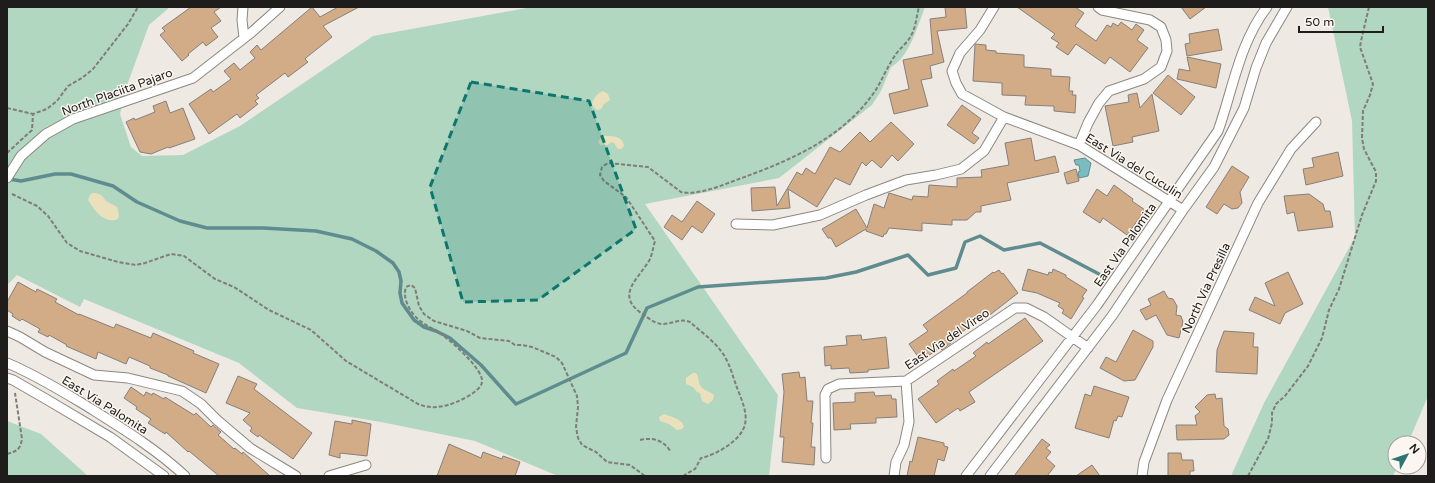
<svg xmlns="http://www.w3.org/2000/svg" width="1435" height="483" font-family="'Varela Round',sans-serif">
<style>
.green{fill:#b1d7c1}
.sand{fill:#eae1bc}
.water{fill:#7abcbf;stroke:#5f8c8e}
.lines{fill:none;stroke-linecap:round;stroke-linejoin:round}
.stream{stroke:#5f8c8e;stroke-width:3.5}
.building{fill:#d2ab87;stroke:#86807b}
.minor-casing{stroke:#8d8782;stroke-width:11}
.path{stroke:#807c78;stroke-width:2;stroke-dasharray:4 2;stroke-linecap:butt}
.minor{stroke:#fff;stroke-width:9}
.marked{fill:#0f766e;fill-opacity:0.2;stroke:#0f766e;stroke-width:3;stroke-dasharray:8 5;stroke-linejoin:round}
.labels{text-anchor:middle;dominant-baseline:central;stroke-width:3;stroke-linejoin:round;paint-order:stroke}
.street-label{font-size:12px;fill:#1f1d1b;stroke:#fcf6f0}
</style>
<rect width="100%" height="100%" fill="#efe9e3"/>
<path class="green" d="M7,7H170L149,25L126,88L120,114L131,147L142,156L183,155L240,126L373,36L532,7H925C918,25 909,58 891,67L881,91L872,105L779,178L645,204L778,395L769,476H558L475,441L381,422L297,408L239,363L84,299L80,307L17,275L7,285Z
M1328,7H1428V396L1408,443H1395V467H1397L1393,476H1231L1264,403L1355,237L1352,121Z
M7,421L41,434L88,476H7Z"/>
<path class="sand" d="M603,91L608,94L610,100L604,104C602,107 602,110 597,110L592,105C592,99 598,93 603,91Z
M604,136C612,136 623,136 624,146L621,149H618L614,143L612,142L607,145H600L598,142L599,140Z
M92,193C100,193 102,195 106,201L117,207L119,215L118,219C105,225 94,210 88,200L90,195Z
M693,373H696C699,377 698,381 700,385C703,391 710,391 714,395L713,400L708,404L702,401L700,393L697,392L693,387L686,384V378Z
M664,414C671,417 681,418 684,426L682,429L677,430L669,424L660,421L659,417Z"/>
<path class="water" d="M1085,158L1091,163L1088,176L1079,178L1078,172L1080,171L1079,165H1076L1074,160Z"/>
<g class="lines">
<path class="stream" d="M9,179L21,181L55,174H71L113,186L137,202L180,221L207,228H263L316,231L352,239L376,251L393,263L399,272L401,281L400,293L402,303L414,320L424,327L436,331L450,338L481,365L516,404L626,353L647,308L698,287L826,278L856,272L908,255L928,275L956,268L965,242L980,236L1004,250L1040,243L1099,274"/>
</g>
<path class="building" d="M191,7H221L214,12L221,21L211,28L218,37L206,46L203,42L188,54L189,55L182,61L160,35L165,31L162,28Z
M312,7L320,17L338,7H359L323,26L332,37L307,57L305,59L308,62L288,77L285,73L256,95L259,98L255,101L258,104L240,118L237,114L209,134L189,104L211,89L213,92L231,79L224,71L234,63L240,70L255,58L250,52L257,45L261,50Z
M945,7H965L967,28L937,31L944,62L930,66L932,78L921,80L928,106L894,114L889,94L909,89L903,60L933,54L930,19L946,17Z
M1017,7H1075L1084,13L1075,26L1096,41L1107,25L1111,27L1113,23L1118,26L1121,22L1132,30L1136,24L1144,30L1137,40L1148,48L1130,72L1110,57L1105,64L1076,44L1068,55L1056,47L1059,43L1051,38L1055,34Z
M1181,7H1206L1190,19Z
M1218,29L1222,50L1187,56L1185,44L1190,43L1189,34Z
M975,44L986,45V50L996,51V53L1024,55V67L1051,69V76L1070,77L1069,91H1073L1072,95H1076L1075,113L1054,111V106L1025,105L1026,96L1002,95V83L973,81Z
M1187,57L1221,64L1216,88L1177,79L1179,69L1190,71Z
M1168,75L1195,97L1181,115L1153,93Z
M1137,93L1140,108L1152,94L1159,131L1132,137L1133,142L1113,146L1105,106L1129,102L1128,95Z
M166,101L170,113L183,108L195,139L169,148L168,147L151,154L140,152L126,122L134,118L135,120L155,112L153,106Z
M962,105L981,119L972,133L979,138L974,144L947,125Z
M891,122L914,144L898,161L892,155L881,168L872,160L866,166L862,162L850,185L835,178L817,207L788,189L790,208L752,211L751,188L775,187L777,206L797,172L802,175L806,168L815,174L830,147L840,152L860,132L870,142Z
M1031,138L1035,161L1055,156L1059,172L1007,183L1011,200L981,206V212H976L967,220H952V225L922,223V231L889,228L886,234H884L883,237L866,231V229L836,247L831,238H828L822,229L856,209L867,228L874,204L884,208L889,193L912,200L913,196L928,197L929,185L957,187V178L982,177L981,170L1009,165L1005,143Z
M1338,152L1343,176L1306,185L1303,169L1314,167L1312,158Z
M1232,166L1249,177L1240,192L1242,203L1238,208L1232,209L1224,204L1217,214L1206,207Z
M1076,169L1079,181L1067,184L1064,173Z
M1114,185L1133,199L1132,201L1145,210L1127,235L1103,218L1100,223L1083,212L1097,189L1107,196Z
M1309,194L1323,204L1325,211H1330L1333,227L1298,231L1294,212L1287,214L1284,196Z
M697,201L715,214L702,233L692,226L682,240L664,227L672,215L682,222Z
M1028,269L1048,275L1049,272L1052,273L1053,269L1066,275V277L1087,290L1082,297L1084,298L1071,319L1062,313L1064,310L1058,306L1060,303L1037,293L1022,290Z
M999,270L1002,274L1003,273L1018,293L986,318L984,316L955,337L956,339L942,350L940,348L925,358L923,356L919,358L909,344L928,331L923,325L967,293V292L993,272L994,273Z
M1288,272L1303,304L1285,313L1280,324L1249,310L1255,297L1275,306L1265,283Z
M18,282L36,292L37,289L57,299L55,302L79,315V314L114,328L116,324L151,338L153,333L194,351L193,353L219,364L206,393L168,376V375L150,368V366L129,357L126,364L98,352L96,359L66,346L67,345L49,335L48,337L38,332L40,329L22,319L20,321L12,316L13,314L7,310V302Z
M1164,291L1168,298L1173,299L1177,306L1176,315L1181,316L1183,322L1179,338L1167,335L1156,315L1146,320L1140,310L1151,305L1148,299Z
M1025,318L1043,341L969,392L975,402L960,411L958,408L936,423L918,399L939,384L937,381L953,369L954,371L976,356L973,353L987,342L988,344Z
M1133,330L1153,341V347L1135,380L1124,381L1100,368L1106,357L1116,362Z
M1224,331L1254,333L1253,347H1258L1257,374L1216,372L1217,350Z
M861,335L862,340L886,337L889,368L868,370V372L850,373L849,368L831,369V365L825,366L824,347L847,345L846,336Z
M799,372L800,378L805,377L807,401H813L811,423H813L811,447H815L814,465L782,462L784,437H780L784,392L782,374Z
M238,376L257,384L254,389L312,433L293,459L259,435L258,437L250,431L252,428L243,420L250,413L226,403Z
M1094,386L1129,397L1122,417L1118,416L1116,421L1114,420L1109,438L1075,428L1085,394L1091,396Z
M131,387L144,396L146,392L152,395L153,393L164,399L165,397L194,415L196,413L211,427L213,425L221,432L218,435L234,449L235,448L242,454L243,452L270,476H219L189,451L188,452L166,432L165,434L148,423L151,419L136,409L137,407L124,398Z
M874,392L875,396L891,395L892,399H896L897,417L876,418V423L850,424L851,429L834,430L833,403L855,402V393Z
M1215,394L1216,399L1222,398L1224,426L1228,429L1229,435L1224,439L1177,440L1176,425H1197L1195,416L1200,412L1195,407L1207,395Z
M352,420L371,424L367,456L340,453V458L329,455L335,421L352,424Z
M918,437L944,443V446L948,447L944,461L938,459L934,476H907L910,461L912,462Z
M1042,439L1050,445L1046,448L1051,452L1046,458L1055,466L1047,476H1014Z
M449,444L481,458L483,452L502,459L503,456L520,462L515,476H437Z
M1168,453H1181L1182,460H1193L1194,471H1190V476H1168Z
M1092,465L1100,476H1076Z"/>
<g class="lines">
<g class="minor-casing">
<path id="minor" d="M243,7L242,20L244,38
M994,7L980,30L960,53L952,71L956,83L962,94L1004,117L1079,145L1183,210
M1079,145L1088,123L1099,103L1109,91L1144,79L1161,67L1167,51L1166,40L1161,27L1150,20L1102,10L1098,7
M7,178L21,156L46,134L73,119L193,78L252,32L280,7
M736,224L773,225L820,215L866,195L906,180L936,175L961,169L984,151L1004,117
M7,331L20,337L45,352L94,375L128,378L182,391L201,404L217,420L250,448L296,476
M7,363C34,374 60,390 85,405C120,427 155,448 185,476
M7,378L13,380L46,399L110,437L164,476
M826,458L825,395L828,389L839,384L906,381L1015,308H1026L1044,317L1088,348
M329,476L366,465
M894,476L896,462L904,445L909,422L906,381
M966,476L1097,305L1218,131C1233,89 1239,44 1267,7
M990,476L1112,316L1183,210L1214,167L1244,108L1256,68L1266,43L1287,7
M1142,476L1144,462L1167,400L1258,203L1291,149L1316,122"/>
</g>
<path class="path" d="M7,108L33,114
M7,153L32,130L33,114L47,109L57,101L68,86L82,78L93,69L128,24L138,7
M12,194L37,206L48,216L67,243L80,251L118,262L136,265L145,263L171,254L184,256L215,279L234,287L269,310L311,330L346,361L418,404C428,408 437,408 448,405C456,403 481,392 482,382C484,370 453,343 444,336C436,330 426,326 418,319C410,312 402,298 406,287L411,285L415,288L419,306L424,314L434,321L467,331L480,338L509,341L515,345H522L532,347L556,357L562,363L577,396L578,407L576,427L578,438L582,445L596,452L607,462L630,465L645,476
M640,440C652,437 664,440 670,451
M7,454C17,451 20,450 22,439L15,393
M683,476L695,469L701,458C716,455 742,440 745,424C748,412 740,396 736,385C732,374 729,361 721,351C713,340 700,331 690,322C679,317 669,327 657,323C651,321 646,316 641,313C616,295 637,280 649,261C652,255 653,248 655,241L626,197L604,181L600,175L602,167L608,163L648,167L681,192C697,196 723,185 739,179C789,161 841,139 873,94C881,83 886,69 894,57C898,50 905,45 909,39C916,29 916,18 919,7
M1248,476L1268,439L1272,423V413L1276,404L1285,396L1308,366L1322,338L1329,310L1339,289L1362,215L1376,181V172L1364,149L1362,138L1363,111L1370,95L1373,84L1360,47L1361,41L1369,7"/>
<use href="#minor" class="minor"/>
</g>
<path class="marked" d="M471,82L589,101L636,229L538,300L463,302L430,187Z"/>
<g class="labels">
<g class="street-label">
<text transform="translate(117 92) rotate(-20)">North Placiita Pajaro</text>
<text transform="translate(1134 166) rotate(32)">East Via del Cuculin</text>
<text transform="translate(1125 245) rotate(-55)">East Via Palomita</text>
<text transform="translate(1206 288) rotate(-65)">North Via Presilla</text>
<text transform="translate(947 339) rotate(-34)">East Via del Vireo</text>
<text transform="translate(105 405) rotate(32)">East Via Palomita</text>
</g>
</g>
<rect width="1435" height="483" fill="none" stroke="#1f1d1b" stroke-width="16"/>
<g transform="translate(1407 455) rotate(50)"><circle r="19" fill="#fcf6f0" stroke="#a49f9b"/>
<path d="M0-3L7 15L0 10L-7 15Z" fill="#2c7570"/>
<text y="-6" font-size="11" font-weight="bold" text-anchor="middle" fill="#1f1d1b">N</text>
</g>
<path d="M1299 26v6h84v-6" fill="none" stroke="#1f1d1b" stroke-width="2"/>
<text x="1305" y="26" font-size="12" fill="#1f1d1b" stroke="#fcf6f0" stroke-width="3" paint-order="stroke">50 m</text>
</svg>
